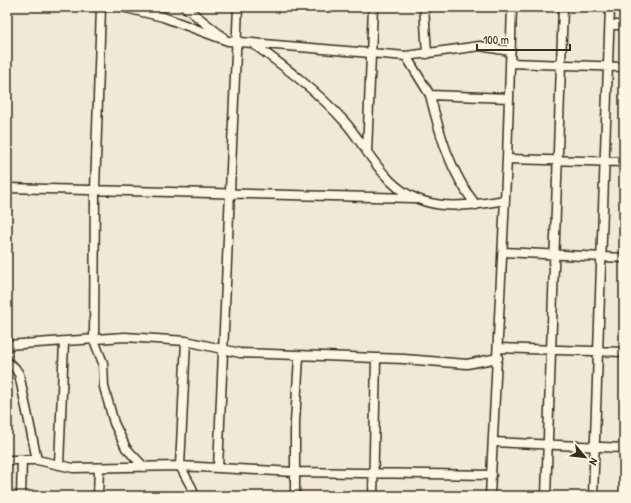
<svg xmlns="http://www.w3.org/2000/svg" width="631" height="503" font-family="'Patrick Hand',sans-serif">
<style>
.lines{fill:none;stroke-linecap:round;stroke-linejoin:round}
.minor-casing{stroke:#3b2a1e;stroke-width:11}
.minor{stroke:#fcf5e5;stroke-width:8}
</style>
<rect width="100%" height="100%" fill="#f0e9d9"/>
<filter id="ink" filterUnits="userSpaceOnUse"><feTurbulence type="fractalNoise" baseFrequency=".025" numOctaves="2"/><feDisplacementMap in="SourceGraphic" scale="8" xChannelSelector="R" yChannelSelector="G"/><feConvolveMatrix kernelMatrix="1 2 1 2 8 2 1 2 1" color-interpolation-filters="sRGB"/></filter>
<g filter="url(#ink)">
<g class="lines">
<g class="minor-casing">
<path id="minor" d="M101,7L95,190L94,340L103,363L104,387L114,423L126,448L144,467
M122,7L163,17L228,41L406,56L480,46L510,51
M185,7L223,37
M424,7L427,54
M610,25H624
M252,43C285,67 317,91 345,122C359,138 370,159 385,175C417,213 461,208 505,200
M406,56L430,95
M510,63L624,67
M367,152L373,7
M507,159L624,162
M7,188L413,198
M476,205C450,172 440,135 430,95L509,98
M503,252L624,258
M186,341L180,466L192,488L194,496
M7,345L125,337L186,341L240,353L404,359L467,364L498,358
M499,348L624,352
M7,362L15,368L19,374L37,460
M494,442L624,448
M7,460H37L73,468L180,466L295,472L492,475
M59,465L64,342
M218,468L238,7
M21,496L22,460
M98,496L99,468
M295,496V422L299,357
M373,496L376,359
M490,496L507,159L512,7
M546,496L563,7
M593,496L610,7"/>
</g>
<use href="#minor" class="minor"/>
</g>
</g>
<rect width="631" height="503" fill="none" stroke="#fcf5e5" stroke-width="24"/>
<rect x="12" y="12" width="607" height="479" fill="none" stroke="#3b2a1e" stroke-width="1.5" filter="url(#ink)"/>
<g transform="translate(585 457) rotate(118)" stroke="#fcf5e5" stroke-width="3" paint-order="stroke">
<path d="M0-3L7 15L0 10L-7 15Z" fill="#3b2a1e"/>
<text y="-6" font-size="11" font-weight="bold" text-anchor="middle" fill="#3b2a1e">N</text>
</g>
<path d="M477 44v6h93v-6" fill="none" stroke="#3b2a1e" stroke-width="2"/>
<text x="483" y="44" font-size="12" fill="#3b2a1e" stroke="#fcf5e5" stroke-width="3" paint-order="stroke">100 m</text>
</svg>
